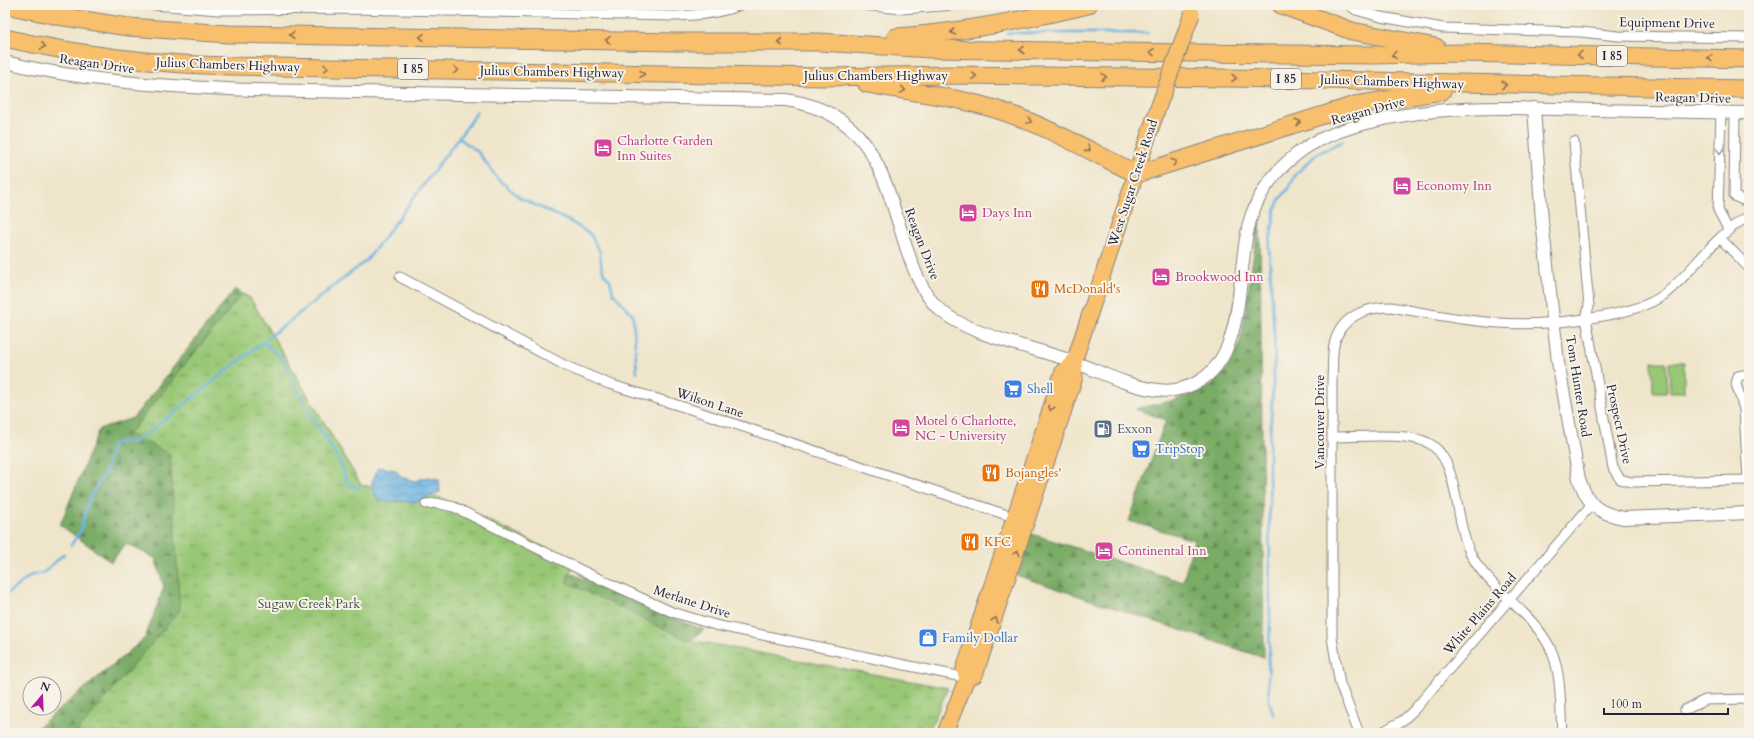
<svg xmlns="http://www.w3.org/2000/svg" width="1754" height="738" font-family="Cardo,serif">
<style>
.grass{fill:#98c775;stroke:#5d7458}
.forest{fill:url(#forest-firs);stroke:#4e6750}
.park{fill:url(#park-tufts);stroke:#5d7458}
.water{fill:url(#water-waves);stroke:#466a8e}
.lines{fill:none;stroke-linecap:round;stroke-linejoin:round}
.stream{stroke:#6ab2e1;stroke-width:2.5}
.minor-casing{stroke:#888482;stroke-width:11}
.tertiary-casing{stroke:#888482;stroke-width:14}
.primary-casing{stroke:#888482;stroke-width:17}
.motorway-casing{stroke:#888482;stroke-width:19}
.minor{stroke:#fff;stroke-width:9}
.tertiary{stroke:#fff;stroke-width:12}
.primary{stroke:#f8bf6c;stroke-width:15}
.motorway{stroke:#f8bf6c;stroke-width:17}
.primary-bridge-casing{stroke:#888482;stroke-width:17;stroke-linecap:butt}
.primary-bridge{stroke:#f8bf6c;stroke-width:15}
.oneway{stroke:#8d7054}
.oneway2{stroke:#9c9ca7}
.labels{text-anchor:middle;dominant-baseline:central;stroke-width:4;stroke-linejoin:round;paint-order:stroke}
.shield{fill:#f7f3e8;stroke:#62616f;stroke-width:1}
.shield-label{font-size:12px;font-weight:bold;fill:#22223b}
.street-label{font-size:13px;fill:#22223b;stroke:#f7f3e8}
.hotel-label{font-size:13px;fill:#b23c85;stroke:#f7f3e8;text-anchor:start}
.food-label{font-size:13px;fill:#c56008;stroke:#f7f3e8;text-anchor:start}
.shop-label{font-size:13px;fill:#366cbe;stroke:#f7f3e8;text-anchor:start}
.service-label{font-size:13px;fill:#4e5e75;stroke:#f7f3e8;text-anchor:start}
.park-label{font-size:13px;fill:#45544c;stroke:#f7f3e8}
</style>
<defs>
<pattern id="forest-firs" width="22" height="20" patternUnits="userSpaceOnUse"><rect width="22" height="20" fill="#7aac66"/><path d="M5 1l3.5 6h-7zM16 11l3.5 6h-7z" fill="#648c55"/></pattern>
<pattern id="park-tufts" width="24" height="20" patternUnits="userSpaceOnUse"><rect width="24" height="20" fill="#98c775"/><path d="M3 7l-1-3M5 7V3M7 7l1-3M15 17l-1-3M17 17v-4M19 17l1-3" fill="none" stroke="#7ca161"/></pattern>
<pattern id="water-waves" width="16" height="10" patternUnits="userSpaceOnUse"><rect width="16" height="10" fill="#6ab2e1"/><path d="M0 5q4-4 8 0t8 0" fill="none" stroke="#5790b8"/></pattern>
</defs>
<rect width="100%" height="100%" fill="#f7f3e8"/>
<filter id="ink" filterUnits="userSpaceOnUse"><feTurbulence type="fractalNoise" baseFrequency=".025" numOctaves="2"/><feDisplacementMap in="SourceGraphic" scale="8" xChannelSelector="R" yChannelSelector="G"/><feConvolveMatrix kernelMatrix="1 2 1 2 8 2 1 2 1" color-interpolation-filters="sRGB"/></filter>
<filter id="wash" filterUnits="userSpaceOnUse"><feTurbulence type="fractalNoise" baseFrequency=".012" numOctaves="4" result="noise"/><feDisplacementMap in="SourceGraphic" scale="16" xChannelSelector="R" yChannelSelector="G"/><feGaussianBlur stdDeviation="0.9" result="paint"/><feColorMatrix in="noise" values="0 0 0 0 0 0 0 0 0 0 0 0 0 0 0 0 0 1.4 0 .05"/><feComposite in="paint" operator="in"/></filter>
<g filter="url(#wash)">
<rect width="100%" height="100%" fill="#efe5ca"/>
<path class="grass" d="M1652,362H1666L1667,392H1653Z
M1669,362H1684V392H1670Z"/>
<path class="forest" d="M1258,225H1260L1264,658L1016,575L1029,533L1183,582L1194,540L1129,521L1166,420L1135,409C1189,396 1225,396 1242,334Z
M235,289L250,298L361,485L429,508L625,598L704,630L672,654L196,733H31L145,638L164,587L155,558L126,544L111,562L60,525L99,429L133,418Z"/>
<path class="park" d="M242,294L250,298L361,485L442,498L575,562L566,582L685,639L948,688L928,733H76L180,610L170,454L129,434Z"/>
<path class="water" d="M378,467L396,470L401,477L415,481L427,477L439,479L440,492L416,502L378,501L371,486Z"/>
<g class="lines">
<path class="stream" d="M1007,33H1147
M459,138L478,152L497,178L520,198L571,222L590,234L600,252L601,264L604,274L610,280L613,293L633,315L637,373
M263,342L281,358L312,417L339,460L348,484L360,488
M71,545L81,530L86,509L91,496L106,471L112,445L121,442H133L144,436L367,260L472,120L477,111
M5,595L32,575L43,573L64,554
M1273,714L1269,701L1268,683L1270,624L1269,451L1275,352L1269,247L1275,212L1279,200L1289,188L1296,174L1317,154L1343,141"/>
</g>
</g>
<g filter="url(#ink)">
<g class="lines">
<g class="minor-casing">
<path id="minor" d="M154,5L219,10L353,9L674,16C697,15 720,14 740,5
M863,5L902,9L953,5
M1349,5L1356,10L1381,17L1443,28L1581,32L1618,36L1749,38
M1721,112L1718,210L1728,229
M1735,112L1734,196L1749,203
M1574,142L1589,306L1586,318L1613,468L1620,479L1631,482L1749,480
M1720,238L1749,268
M400,277L566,366L609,384L690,409L1019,519
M1333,437C1358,437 1414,431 1433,446C1459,465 1455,520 1469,550C1487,591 1534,610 1552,652C1562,677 1560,707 1562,733
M1748,480L1744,409L1736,384L1738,376L1749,374
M426,504L436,503L454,507L585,572L672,612L715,625L967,678
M1685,710L1705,700L1749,699
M1359,733L1340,684L1332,638V379C1333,368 1332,356 1334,345C1340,317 1365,307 1391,307C1426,313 1463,321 1499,323C1539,326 1633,319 1665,294C1696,269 1712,237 1749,216
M1380,733L1402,721L1413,711L1592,504"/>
</g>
<g class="tertiary-casing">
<path id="tertiary" d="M5,62C87,82 170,87 253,90L786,100C873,113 883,175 906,247C913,267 920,288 934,304C961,335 1035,347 1074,362C1101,372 1129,387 1158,390C1171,392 1184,389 1196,383C1250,355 1234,266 1252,214C1261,190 1277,169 1297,154C1317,138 1343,129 1367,123C1442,103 1519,108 1596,110C1647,111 1698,112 1749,113
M1534,108L1542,221L1558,362L1579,479C1588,505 1597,513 1624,518L1749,513"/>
</g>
<g class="primary-casing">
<path id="primary" d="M967,678L975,675L1075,377L1074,362L1154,119
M945,733L967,678L964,669L1063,371L1074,362"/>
</g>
<g class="motorway-casing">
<path id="motorway" d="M6,5L58,16L128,27L228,34L676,42H819L931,49L1113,52L1372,55L1463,53L1749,59
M1281,5L1352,31L1436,47
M896,37C961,33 1025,20 1088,5
M5,38C78,55 153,64 228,66L823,77L953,75L1229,78L1749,89
M867,84C912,92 960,97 1004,112C1051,128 1093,153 1137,174L1355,105L1442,91"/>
</g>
<use href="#minor" class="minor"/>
<use href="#tertiary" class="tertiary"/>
<use href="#primary" class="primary"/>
<use href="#motorway" class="motorway"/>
<g class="primary-bridge-casing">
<path id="primary-bridge" d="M1154,119L1192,14"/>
</g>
<use href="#primary-bridge" class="primary-bridge"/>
</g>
<defs><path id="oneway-chevron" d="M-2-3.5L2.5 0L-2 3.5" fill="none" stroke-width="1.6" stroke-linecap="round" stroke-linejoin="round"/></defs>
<g class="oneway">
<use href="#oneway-chevron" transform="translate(953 32) rotate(171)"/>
<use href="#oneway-chevron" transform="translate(292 35) rotate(-179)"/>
<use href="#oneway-chevron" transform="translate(422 37) rotate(-179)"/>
<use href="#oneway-chevron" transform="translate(608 40) rotate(-179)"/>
<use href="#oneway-chevron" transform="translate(780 42) rotate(-180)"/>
<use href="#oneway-chevron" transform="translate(43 46) rotate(11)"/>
<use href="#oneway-chevron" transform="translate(1022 50) rotate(-179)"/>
<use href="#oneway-chevron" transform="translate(1152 52) rotate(-179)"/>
<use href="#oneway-chevron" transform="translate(1394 55) rotate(179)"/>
<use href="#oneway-chevron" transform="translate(1580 55) rotate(-179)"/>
<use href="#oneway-chevron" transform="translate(1710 58) rotate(-179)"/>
<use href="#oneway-chevron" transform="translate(326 68) rotate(1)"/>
<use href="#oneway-chevron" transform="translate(456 70) rotate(1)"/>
<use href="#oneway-chevron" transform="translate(642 74) rotate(1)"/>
<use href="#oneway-chevron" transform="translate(974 76) rotate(1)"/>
<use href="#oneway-chevron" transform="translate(1104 77) rotate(1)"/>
<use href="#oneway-chevron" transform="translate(1234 78) rotate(1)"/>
<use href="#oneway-chevron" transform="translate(1504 85)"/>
<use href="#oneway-chevron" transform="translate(903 90) rotate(9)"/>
<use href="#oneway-chevron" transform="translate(1029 121) rotate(21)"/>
<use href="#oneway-chevron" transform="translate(1298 122) rotate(-17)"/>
<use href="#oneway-chevron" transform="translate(1088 149) rotate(27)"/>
<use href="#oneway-chevron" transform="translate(1174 162) rotate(-17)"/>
<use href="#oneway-chevron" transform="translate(1051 408) rotate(108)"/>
<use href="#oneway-chevron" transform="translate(1017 553) rotate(-72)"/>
<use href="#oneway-chevron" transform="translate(995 620) rotate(-71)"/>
</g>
<use class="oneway2" href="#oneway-chevron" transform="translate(1720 151) rotate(92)"/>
</g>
<defs>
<g id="hotel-square" transform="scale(1)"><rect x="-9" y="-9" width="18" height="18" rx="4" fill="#d1479c" stroke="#f7f3e8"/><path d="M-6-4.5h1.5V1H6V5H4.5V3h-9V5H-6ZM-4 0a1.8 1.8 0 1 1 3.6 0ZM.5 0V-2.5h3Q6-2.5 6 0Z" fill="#fff"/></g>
<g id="restaurant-square" transform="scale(1)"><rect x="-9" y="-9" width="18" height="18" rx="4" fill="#e8710a" stroke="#f7f3e8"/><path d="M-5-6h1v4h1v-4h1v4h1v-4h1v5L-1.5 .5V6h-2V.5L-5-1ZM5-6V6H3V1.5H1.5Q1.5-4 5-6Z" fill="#fff"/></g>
<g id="supermarket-square" transform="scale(1)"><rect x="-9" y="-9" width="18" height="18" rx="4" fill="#3f7fe0" stroke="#f7f3e8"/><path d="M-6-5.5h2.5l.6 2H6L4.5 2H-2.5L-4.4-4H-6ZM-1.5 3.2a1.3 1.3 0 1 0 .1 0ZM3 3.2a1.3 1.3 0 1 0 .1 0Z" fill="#fff"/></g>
<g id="fuel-square" transform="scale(1)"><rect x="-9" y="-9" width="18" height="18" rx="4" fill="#5c6f8a" stroke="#f7f3e8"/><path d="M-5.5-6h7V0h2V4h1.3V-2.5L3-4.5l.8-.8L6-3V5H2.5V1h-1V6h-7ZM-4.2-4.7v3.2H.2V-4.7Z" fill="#fff"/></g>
<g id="shop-square" transform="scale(1)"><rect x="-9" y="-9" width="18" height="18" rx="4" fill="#3f7fe0" stroke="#f7f3e8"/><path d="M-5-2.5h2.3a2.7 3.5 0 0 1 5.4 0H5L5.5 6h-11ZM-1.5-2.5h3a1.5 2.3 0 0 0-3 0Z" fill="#fff"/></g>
</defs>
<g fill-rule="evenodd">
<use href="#hotel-square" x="603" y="148"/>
<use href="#hotel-square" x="1402" y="186"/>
<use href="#hotel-square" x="968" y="213"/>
<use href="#hotel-square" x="1161" y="277"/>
<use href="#restaurant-square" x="1040" y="289"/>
<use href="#supermarket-square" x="1013" y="389"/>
<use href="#hotel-square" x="901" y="428"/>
<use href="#fuel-square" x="1103" y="429"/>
<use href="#supermarket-square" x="1141" y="449"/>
<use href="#restaurant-square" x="991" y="473"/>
<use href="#restaurant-square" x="970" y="542"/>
<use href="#hotel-square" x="1104" y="551"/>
<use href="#shop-square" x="928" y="638"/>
</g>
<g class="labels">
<g class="shield">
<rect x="1597" y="46" width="30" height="20" rx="3"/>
<rect x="398" y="59" width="30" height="20" rx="3"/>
<rect x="1271" y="69" width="30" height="20" rx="3"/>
</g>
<g class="shield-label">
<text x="1612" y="56">I 85</text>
<text x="413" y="69">I 85</text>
<text x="1286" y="79">I 85</text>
</g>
<g class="street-label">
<text transform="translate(1667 23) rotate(1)">Equipment Drive</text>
<text transform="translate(97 64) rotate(8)">Reagan Drive</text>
<text transform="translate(228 65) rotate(2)">Julius Chambers Highway</text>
<text transform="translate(552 72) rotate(1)">Julius Chambers Highway</text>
<text x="876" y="76">Julius Chambers Highway</text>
<text transform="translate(1392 82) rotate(2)">Julius Chambers Highway</text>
<text transform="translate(1693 98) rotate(1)">Reagan Drive</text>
<text transform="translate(1368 111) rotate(-15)">Reagan Drive</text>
<text transform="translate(1133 183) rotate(-72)">West Sugar Creek Road</text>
<text transform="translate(922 244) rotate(69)">Reagan Drive</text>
<text transform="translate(1578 386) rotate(81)">Tom Hunter Road</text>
<text transform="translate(710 403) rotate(18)">Wilson Lane</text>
<text transform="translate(1320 422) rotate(-90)">Vancouver Drive</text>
<text transform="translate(1619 424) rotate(78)">Prospect Drive</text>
<text transform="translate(692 602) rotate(18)">Merlane Drive</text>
<text transform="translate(1480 614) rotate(-49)">White Plains Road</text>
</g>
<g class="hotel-label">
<text x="617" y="141">Charlotte Garden<tspan x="617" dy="15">Inn Suites</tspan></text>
<text x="1416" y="186">Economy Inn</text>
<text x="982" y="213">Days Inn</text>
<text x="1175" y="277">Brookwood Inn</text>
<text x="915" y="421">Motel 6 Charlotte,<tspan x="915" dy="15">NC - University</tspan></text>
<text x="1118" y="551">Continental Inn</text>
</g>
<g class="food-label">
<text x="1054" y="289">McDonald's</text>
<text x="1005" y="473">Bojangles'</text>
<text x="984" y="542">KFC</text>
</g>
<g class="shop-label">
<text x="1027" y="389">Shell</text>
<text x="1155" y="449">TripStop</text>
<text x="942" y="638">Family Dollar</text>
</g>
<g class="service-label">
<text x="1117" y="429">Exxon</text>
</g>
<g class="park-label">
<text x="309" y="604">Sugaw Creek Park</text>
</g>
</g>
<rect width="1754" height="738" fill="none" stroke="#f7f3e8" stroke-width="20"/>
<g transform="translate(42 696) rotate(19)"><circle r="19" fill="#f7f3e8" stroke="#a29fa3"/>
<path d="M0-3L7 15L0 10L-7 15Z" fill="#b5179e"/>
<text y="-6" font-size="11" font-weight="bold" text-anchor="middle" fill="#22223b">N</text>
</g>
<path d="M1604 708v6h124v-6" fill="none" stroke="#22223b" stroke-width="2"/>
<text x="1610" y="708" font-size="12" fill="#22223b" stroke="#f7f3e8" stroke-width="3" paint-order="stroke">100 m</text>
</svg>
